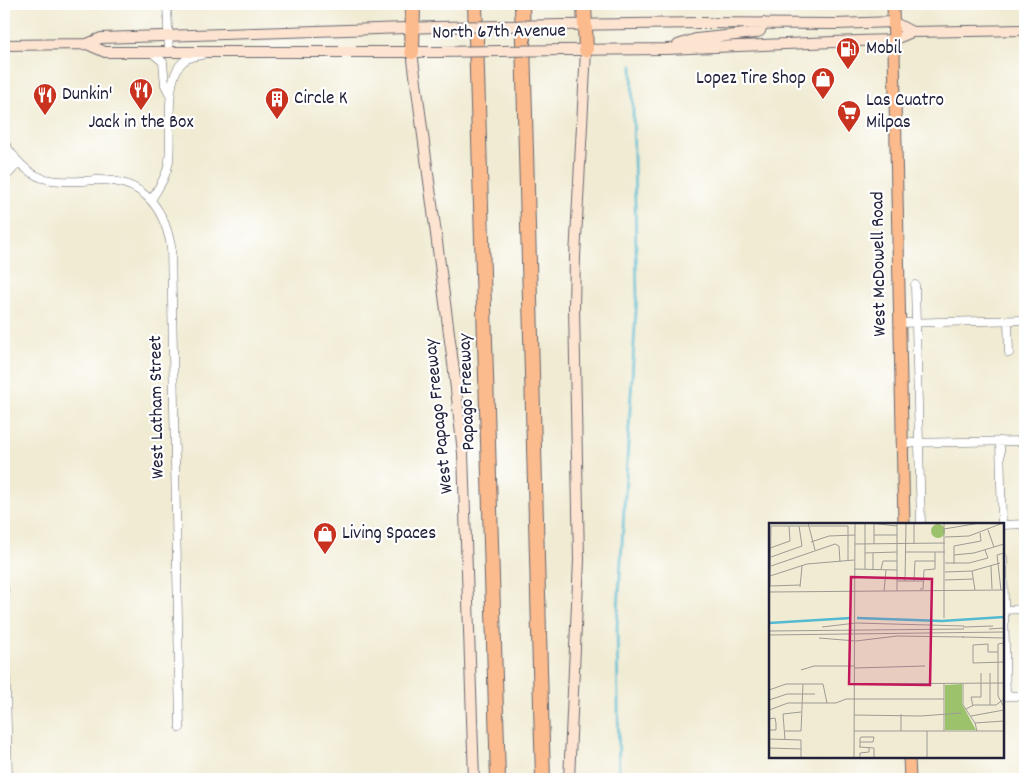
<svg xmlns="http://www.w3.org/2000/svg" width="1029" height="783" font-family="Dekko,sans-serif">
<style>
.lines{fill:none;stroke-linecap:round;stroke-linejoin:round}
.stream{stroke:#53bad2;stroke-width:2.5}
.minor-casing{stroke:#6a6870;stroke-width:9}
.secondary-casing{stroke:#6a6870;stroke-width:12}
.primary-casing{stroke:#6a6870;stroke-width:13}
.motorway-casing{stroke:#6a6870;stroke-width:16}
.minor{stroke:#fff;stroke-width:8}
.secondary{stroke:#fde4d1;stroke-width:10}
.primary{stroke:#fbbb8d;stroke-width:11}
.motorway{stroke:#fbbb8d;stroke-width:14}
.secondary-bridge-casing{stroke:#6a6870;stroke-width:12;stroke-linecap:butt}
.secondary-bridge{stroke:#fde4d1;stroke-width:10}
.labels{text-anchor:middle;dominant-baseline:central;stroke-width:4.5;stroke-linejoin:round;paint-order:stroke}
.street-label{font-size:19px;fill:#22223b;stroke:#fff}
.poi-label{font-size:19px;fill:#22223b;stroke:#fff;text-anchor:start}
.inset-river{fill:none;stroke:#53bad2;stroke-width:2.5}
.inset-road{fill:none;stroke:#9e9b96;stroke-width:1}
.view{fill:#c2185b;fill-opacity:0.15;stroke:#c2185b;stroke-width:2.5}
.inset-edge{fill:none;stroke:#22223b;stroke-width:2.5}
</style>
<rect width="100%" height="100%" fill="#fff"/>
<filter id="ink" filterUnits="userSpaceOnUse"><feTurbulence type="fractalNoise" baseFrequency=".02" numOctaves="2"/><feDisplacementMap in="SourceGraphic" scale="10" xChannelSelector="R" yChannelSelector="G"/><feConvolveMatrix kernelMatrix="1 2 1 2 8 2 1 2 1" color-interpolation-filters="sRGB"/></filter>
<filter id="wash" filterUnits="userSpaceOnUse"><feTurbulence type="fractalNoise" baseFrequency=".0096" numOctaves="4" result="noise"/><feDisplacementMap in="SourceGraphic" scale="20" xChannelSelector="R" yChannelSelector="G"/><feGaussianBlur stdDeviation="1.12" result="paint"/><feColorMatrix in="noise" values="0 0 0 0 0 0 0 0 0 0 0 0 0 0 0 0 0 1.4 0 .05"/><feComposite in="paint" operator="in"/></filter>
<g filter="url(#wash)">
<rect width="100%" height="100%" fill="#f0ebd2"/>
<g class="lines">
<path class="stream" d="M633,4V6
M619,779L617,627L637,294L632,66"/>
</g>
</g>
<g filter="url(#ink)">
<g class="lines">
<g class="minor-casing">
<path id="minor" d="M167,4L169,52
M151,52L163,62L165,85L170,95
M4,142C13,157 25,172 42,178C59,183 78,181 96,180C141,179 163,204 171,246L180,728
M4,169L14,156
M4,179L19,162
M151,200C159,187 167,176 169,161C172,137 163,77 184,61C189,57 196,56 202,55
M915,285L921,524
M1008,321L1009,353
M899,323L1025,320
M1000,441L1002,524
M902,443L1025,441
M1003,525L1025,524
M1003,557L1006,696
M4,589L8,779
M1004,610L1025,609
M1003,696H1025"/>
</g>
<g class="secondary-casing">
<path id="secondary" d="M564,25L700,23L836,24L893,22L912,32
M87,44L105,52H438
M4,45L87,44L101,38L436,27
M678,45L696,39L755,33L760,31L763,23
M564,50L666,49L858,41L893,40L912,32L1025,30
M412,52L454,371L463,453L474,779
M569,779L579,560L574,308L575,257L586,50"/>
</g>
<g class="primary-casing">
<path id="primary" d="M893,4L904,524
M909,757L910,779"/>
</g>
<g class="motorway-casing">
<path id="motorway" d="M475,4L498,779
M522,4L543,779
M584,4L586,50
M412,52L413,4"/>
</g>
<use href="#minor" class="minor"/>
<use href="#secondary" class="secondary"/>
<use href="#primary" class="primary"/>
<use href="#motorway" class="motorway"/>
<g class="secondary-bridge-casing">
<path id="secondary-bridge" d="M436,27L564,25
M438,52L564,50"/>
</g>
<use href="#secondary-bridge" class="secondary-bridge"/>
</g>
</g>
<defs>
<g id="fuel-pin" transform="scale(1.25)"><path d="M0 17L-7.5 6A9.5 9.5 0 1 1 7.5 6Z" fill="#c8321e" stroke="#fff"/><path d="M-5.5-6h7V0h2V4h1.3V-2.5L3-4.5l.8-.8L6-3V5H2.5V1h-1V6h-7ZM-4.2-4.7v3.2H.2V-4.7Z" fill="#fff"/></g>
<g id="shop-pin" transform="scale(1.25)"><path d="M0 17L-7.5 6A9.5 9.5 0 1 1 7.5 6Z" fill="#c8321e" stroke="#fff"/><path d="M-5-2.5h2.3a2.7 3.5 0 0 1 5.4 0H5L5.5 6h-11ZM-1.5-2.5h3a1.5 2.3 0 0 0-3 0Z" fill="#fff"/></g>
<g id="restaurant-pin" transform="scale(1.25)"><path d="M0 17L-7.5 6A9.5 9.5 0 1 1 7.5 6Z" fill="#c8321e" stroke="#fff"/><path d="M-5-6h1v4h1v-4h1v4h1v-4h1v5L-1.5 .5V6h-2V.5L-5-1ZM5-6V6H3V1.5H1.5Q1.5-4 5-6Z" fill="#fff"/></g>
<g id="building-pin" transform="scale(1.25)"><path d="M0 17L-7.5 6A9.5 9.5 0 1 1 7.5 6Z" fill="#c8321e" stroke="#fff"/><path d="M-4-6H4V6H1V3H-1V6H-4ZM-2.5-4.3h1.7v1.8h-1.7ZM.8-4.3h1.7v1.8H.8ZM-2.5-1h1.7V.8h-1.7ZM.8-1h1.7V.8H.8Z" fill="#fff"/></g>
<g id="supermarket-pin" transform="scale(1.25)"><path d="M0 17L-7.5 6A9.5 9.5 0 1 1 7.5 6Z" fill="#c8321e" stroke="#fff"/><path d="M-6-5.5h2.5l.6 2H6L4.5 2H-2.5L-4.4-4H-6ZM-1.5 3.2a1.3 1.3 0 1 0 .1 0ZM3 3.2a1.3 1.3 0 1 0 .1 0Z" fill="#fff"/></g>
</defs>
<g fill-rule="evenodd">
<use href="#fuel-pin" x="848" y="49"/>
<use href="#shop-pin" x="823" y="79"/>
<use href="#restaurant-pin" x="141" y="90"/>
<use href="#restaurant-pin" x="45" y="95"/>
<use href="#building-pin" x="277" y="99"/>
<use href="#supermarket-pin" x="849" y="112"/>
<use href="#shop-pin" x="325" y="534"/>
</g>
<g class="labels">
<g class="street-label">
<text transform="translate(499 33) rotate(-1)">North 67th Avenue</text>
<text transform="translate(880 264) rotate(-91)">West McDowell Road</text>
<text transform="translate(468 392) rotate(-92)">Papago Freeway</text>
<text transform="translate(158 407) rotate(-91)">West Latham Street</text>
<text transform="translate(440 416) rotate(-96)">West Papago Freeway</text>
</g>
<g class="poi-label">
<text x="866" y="49">Mobil</text>
<text x="806" y="79" text-anchor="end">Lopez Tire Shop</text>
<text x="62" y="95">Dunkin'</text>
<text x="294" y="99">Circle K</text>
<text x="866" y="101">Las Cuatro<tspan x="866" dy="22">Milpas</tspan></text>
<text x="141" y="123" text-anchor="middle">Jack in the Box</text>
<text x="342" y="534">Living Spaces</text>
</g>
</g>
<g transform="translate(769 523)">
<rect width="235" height="235" fill="#f0ebd2"/>
<path d="M162 8a7 7 0 1 1 14 0a7 7 0 1 1-14 0ZM193,161V181L207,207H176V162Z" fill="#9dc26c"/>
<path class="inset-river" d="M88,95L173,98L235,94M0,100L82,95"/>
<path class="inset-road" d="M39,0L46,27M101,0L128,3M175,6L211,0M219,7L225,24M105,12H128M176,14L200,13L234,0M42,19L60,13L86,12M86,21L176,20M105,21V1M145,21V0M1,25L21,18L20,3M137,29H176M96,30L128,29M185,32L205,30L235,21M2,34L33,23L30,3M176,40H200L219,35L216,27M185,41V23L212,18L211,10M2,43L66,21L70,23L71,39M222,43L223,66M85,46L128,47M96,46V0M104,46V30M112,46L114,38H128M203,48L206,67M176,49L203,48L231,40M1,53L38,41L85,37M176,57L204,56M128,58H154M136,58L137,0M145,58L146,38H166M1,63L2,3H79V37M1,63L31,62M31,64L33,43M151,66H154L155,47L166,46V29M232,67L228,32L235,30M115,68L117,47M128,68V0M0,69L235,67M175,95V0M87,100L195,103M53,104L87,100M194,104L224,103M220,106L235,105M0,108L195,106M0,112L235,109M193,114L235,115M50,115L87,118M87,118L128,113L195,114M235,120L229,121V173L235,184M229,129H219V121L204,122V140L235,139M86,145L156,143M32,147L45,143H86M221,150V182M85,161L235,160M175,161V208M194,161V182L206,200L208,208M0,167L17,161H54L58,180M0,177L18,171H46M204,183L202,174H212V150M197,186L205,182H227L235,176M0,187L19,180H67L77,176H175M85,192L152,193L192,190M202,193L235,187M0,196L6,195L7,200V207H0M206,200L235,198M16,208H32L34,161M85,208H235M132,208V191M0,216L32,217V235M16,217L14,191L32,189M90,224L105,225V235M91,224V215L92,214H105L104,219H91M0,225L32,226M85,235L86,0M91,235V230L100,229V224M158,235V208"/>
<path class="view" d="M82,54L163,56L161,162L80,161Z"/>
<rect width="235" height="235" class="inset-edge"/>
</g>
<rect width="1029" height="783" fill="none" stroke="#fff" stroke-width="20"/>
</svg>
